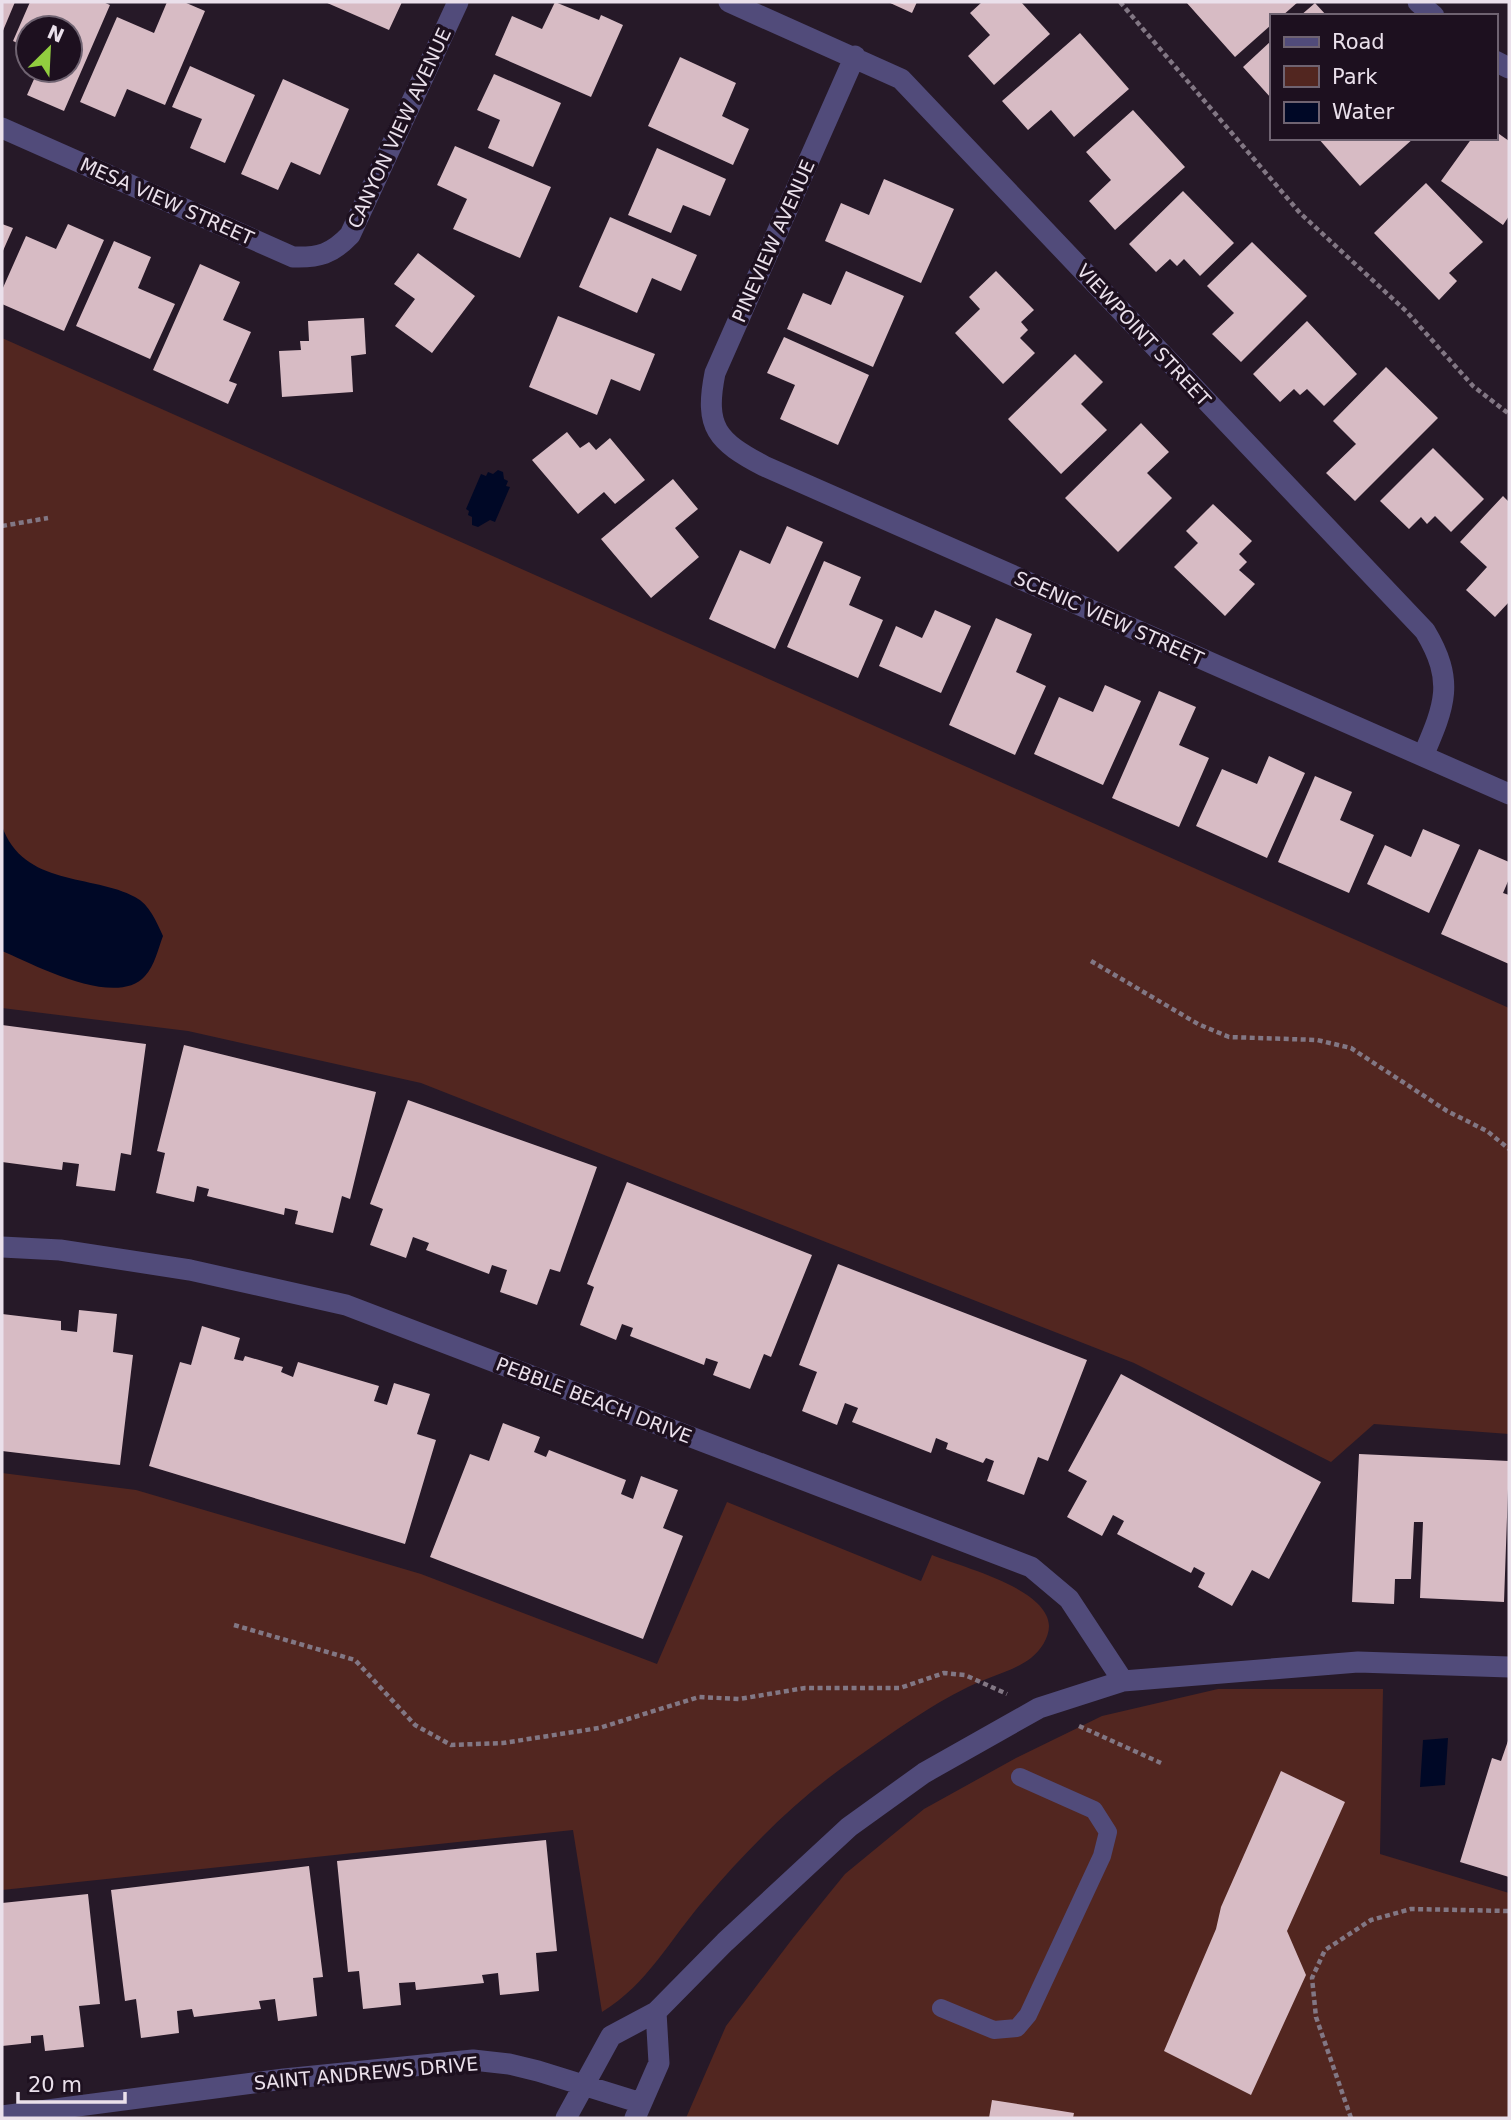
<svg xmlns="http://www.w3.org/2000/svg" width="1511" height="2120" font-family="'DejaVu Sans',sans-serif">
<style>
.green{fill:#522620}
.water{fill:#000826}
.building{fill:#d7bbc4}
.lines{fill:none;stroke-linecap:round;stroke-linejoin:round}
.path{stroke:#827784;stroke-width:4.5;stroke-dasharray:5 3.5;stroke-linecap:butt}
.lane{stroke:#514b7a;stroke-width:18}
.street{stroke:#514b7a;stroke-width:21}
.labels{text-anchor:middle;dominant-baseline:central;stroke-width:7;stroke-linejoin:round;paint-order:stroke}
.street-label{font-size:19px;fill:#eae0eb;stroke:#1d101f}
</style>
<rect width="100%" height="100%" fill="#261928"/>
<path class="green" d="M2,338L1509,1008V1434L1374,1424L1331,1462L1134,1363L421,1083L188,1031L2,1008Z
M2,1473L136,1490L421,1574L657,1664L727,1502L921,1581L932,1555C961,1567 1048,1588 1049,1626C1049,1638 1040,1651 1031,1658C1014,1671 988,1677 968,1687C929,1706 892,1733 856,1758C800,1796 749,1847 705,1899C670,1939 648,1984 602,2012L573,1830L2,1890Z
M1218,1689H1383L1380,1854L1509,1893V2118H686L726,2026L793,1938L845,1874L924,1809L1016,1758L1102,1716Z"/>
<path class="water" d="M498,470L503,472L504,479L508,481L506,486L510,487L495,522L490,520L478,527L472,525V517L468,515L469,511L466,509L481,474L486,476L488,472L493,474Z
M2,826C23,887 93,874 135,897C150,905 156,921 163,936C158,949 155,965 145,976C116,1009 33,964 2,951Z
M1448,1738L1445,1785L1420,1787L1423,1740Z"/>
<path class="building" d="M2,2H15L2,33Z
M30,2H103L110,5L64,111L27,95L38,70H70V28H28V48L13,41Z
M167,2H184L205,11L165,105L127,89L115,117L80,102L117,17L154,33Z
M325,2H402L389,30Z
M555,2L599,20L601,15L623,25L591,97L495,55L512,16L542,29Z
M888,2H917L912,13Z
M982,2H1021L1050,34L994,85L968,56L990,35L970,13Z
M1186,2H1298L1282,16H1271V25L1235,57Z
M1315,3L1327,16H1300Z
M1080,33L1129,89L1074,137L1051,110L1028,130L1002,101Z
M1271,41V98L1243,67Z
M680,57L736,83L722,116L749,129L733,165L648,126Z
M190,66L255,95L225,163L190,148L202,119L172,107Z
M494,74L561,103L533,167L488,148L500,120L477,110Z
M283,79L349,109L320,175L291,162L278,190L241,174Z
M1133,110L1185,167L1115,230L1089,201L1111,180L1086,152Z
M1495,131L1509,141V216L1503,225L1441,181L1472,138H1495Z
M1318,138H1414L1360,186Z
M455,146L551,187L520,258L453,229L467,199L437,185Z
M657,148L726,179L710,216L683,205L671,233L628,215Z
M884,179L954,209L921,283L825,241L841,203L869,215Z
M1426,183L1483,242L1449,273L1457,281L1439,300L1374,233Z
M1183,191L1234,243L1200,276L1184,259L1177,266L1170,259L1156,272L1129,244Z
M610,217L697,255L681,291L652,278L637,313L579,287Z
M2,224L13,228L2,253Z
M68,224L104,240L64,331L2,304V290L26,236L56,249Z
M114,241L151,257L138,288L175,304L150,359L76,326Z
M1252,242L1307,296L1241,362L1212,334L1234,313L1207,286Z
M418,253L475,296L432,353L395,326L415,299L394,284Z
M200,264L240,282L223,320L251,332L229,381L237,384L228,404L153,370Z
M846,271L904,296L873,367L787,329L803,293L831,305Z
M996,271L1034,310L1021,322L1028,330L1020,338L1035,353L1003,384L955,333L980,309L969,297Z
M558,316L655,354L640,391L611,379L597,415L529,387Z
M364,318L366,354L351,356L353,392L282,397L279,351L301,350L300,341H309L308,321Z
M1307,321L1357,374L1324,406L1307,389L1300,395L1294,389L1280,402L1253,374Z
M784,337L869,375L838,445L780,419L795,385L767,373Z
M1075,354L1103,382L1081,404L1107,430L1061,474L1008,419Z
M1386,367L1438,418L1355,501L1326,473L1356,444L1333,421Z
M1141,423L1169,452L1147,473L1172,498L1118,552L1065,498Z
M567,432L580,448L589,442L596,450L610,438L645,480L615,504L604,492L578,514L532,460Z
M1433,448L1484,499L1451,532L1435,516L1427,524L1421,517L1409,529L1380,501Z
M673,479L698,509L675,528L699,557L651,598L601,539Z
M1503,496L1509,502V602L1495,617L1466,590L1487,567L1460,542Z
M1213,504L1252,541L1239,554L1247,562L1239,570L1255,584L1225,616L1174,567L1198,543L1186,531Z
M787,526L823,542L775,649L709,619L740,550L770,564Z
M824,561L861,577L849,605L883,620L858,678L787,647Z
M935,610L971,626L941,693L879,666L896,626L922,638Z
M996,618L1032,634L1016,672L1046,686L1015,755L949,725Z
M1105,685L1141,701L1103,785L1034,754L1059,697L1093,712Z
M1159,691L1196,707L1179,745L1209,758L1179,827L1112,798Z
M1269,756L1305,773L1267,858L1196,826L1222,769L1257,784Z
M1315,776L1352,792L1340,820L1374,835L1349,893L1278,862Z
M1423,829L1460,845L1429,913L1367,884L1385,845L1411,857Z
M1479,849L1509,862V879L1503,893L1509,895V964L1441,934Z
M2,1025L146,1044L131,1155L121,1153L115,1191L76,1186L79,1164L63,1162L62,1170L2,1162Z
M184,1045L376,1092L350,1199L342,1196L333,1233L295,1224L298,1211L285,1208L284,1215L207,1196L209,1189L197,1186L194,1202L156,1193L165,1153L157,1151Z
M408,1100L597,1167L560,1272L550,1269L537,1305L500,1292L507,1270L492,1265L489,1274L426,1250L429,1243L413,1237L406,1258L370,1245L383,1209L370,1204Z
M627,1182L812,1255L771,1357L764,1354L750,1389L713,1375L718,1362L706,1358L704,1365L630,1336L633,1328L622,1324L616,1340L580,1325L594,1287L587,1284Z
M838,1264L1087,1360L1048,1461L1038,1457L1024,1495L987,1481L994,1461L986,1458L983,1463L946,1449L948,1443L936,1438L931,1453L852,1422L858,1408L845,1403L837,1425L802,1411L817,1372L799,1365Z
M79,1310L117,1314L113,1352L133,1355L120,1465L2,1451V1314L61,1321V1330L77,1332Z
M202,1326L240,1338L234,1359L243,1361L245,1356L283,1367L281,1372L293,1377L298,1362L379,1386L374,1401L387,1405L394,1383L430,1394L417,1434L436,1440L405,1544L149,1466L180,1362L191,1365Z
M1121,1374L1321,1482L1269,1579L1252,1570L1232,1606L1198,1587L1205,1573L1194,1567L1191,1573L1117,1534L1124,1521L1113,1515L1102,1536L1067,1517L1087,1481L1068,1471Z
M503,1423L540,1437L534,1452L546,1457L549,1450L626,1480L621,1494L633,1499L641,1476L678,1490L663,1528L683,1536L643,1639L430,1557L470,1454L489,1461Z
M1359,1454L1509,1461L1504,1602L1420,1598L1423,1522H1414L1411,1579H1395L1394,1604L1352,1602Z
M1509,1738V1877L1460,1862L1492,1758L1501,1761Z
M1281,1771L1345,1802L1287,1931L1306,1975L1251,2095L1164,2051L1216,1929L1221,1907Z
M546,1840L557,1951L536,1953L539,1991L500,1995L498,1973L482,1975L484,1983L416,1990L415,1982L399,1983L401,2005L363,2009L359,1971L348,1972L337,1861Z
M309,1866L323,1977L313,1978L317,2016L278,2021L275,1999L259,2001L261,2009L194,2017L192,2009L177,2011L179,2033L141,2038L136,1999L125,2001L111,1890Z
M88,1894L100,2004L79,2006L84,2047L45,2051L43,2035L31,2036V2043L2,2046V1903Z
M992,2100L1074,2113L1073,2118H989Z"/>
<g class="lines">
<path class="path" d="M1120,2L1300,213L1406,311L1473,386L1509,414
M2,526L48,518
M1091,961L1198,1024L1229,1037L1317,1040L1351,1048L1447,1111L1487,1131L1509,1149
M234,1625L355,1660L415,1725L451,1745L503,1743L599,1728L699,1697L739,1699L805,1688H900L944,1673L965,1675L1007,1694
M1079,1726L1161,1763
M1351,2118L1316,2017L1312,1978L1325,1950L1371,1920L1411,1909L1509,1911"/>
<path class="lane" d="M941,2008L994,2030L1017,2028L1028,2015L1102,1856L1108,1832L1094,1810L1020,1777"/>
<path class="street" d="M729,2L901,79L1425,631C1455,681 1445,705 1423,756
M1418,2L1434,16
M855,56L715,373C704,428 717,441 764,466L1509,794
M1495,61L1509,68
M2,128L293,257C319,258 332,254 350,235L458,2
M2,1247L60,1250L190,1270L346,1305L1031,1567L1069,1599L1123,1681
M2,2116L284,2079L473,2060L509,2064L538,2071L641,2103
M566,2118L611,2036L656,2012L725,1942L849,1827L924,1773L1039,1708L1123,1681L1358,1662L1509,1667
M635,2118L659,2063L656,2012"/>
</g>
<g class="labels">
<g class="street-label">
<text transform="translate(399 128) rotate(-65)">CANYON VIEW AVENUE</text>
<text transform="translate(167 201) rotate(24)">MESA VIEW STREET</text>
<text transform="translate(773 241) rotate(-66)">PINEVIEW AVENUE</text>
<text transform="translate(1144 335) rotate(47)">VIEWPOINT STREET</text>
<text transform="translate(1109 618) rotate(24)">SCENIC VIEW STREET</text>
<text transform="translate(594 1400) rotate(21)">PEBBLE BEACH DRIVE</text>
<text transform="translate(366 2073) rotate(-5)">SAINT ANDREWS DRIVE</text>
</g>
</g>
<rect width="1511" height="2120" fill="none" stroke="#eae0eb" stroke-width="7"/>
<rect x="1270" y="14" width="228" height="126" fill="#1d101f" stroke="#6f6371" stroke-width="2"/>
<rect x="1284" y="37" width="35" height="10" fill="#514b7a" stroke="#6f6371" stroke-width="2"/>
<text x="1332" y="49" font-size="21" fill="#eae0eb">Road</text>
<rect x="1284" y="66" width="35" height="21" fill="#522620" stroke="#6f6371" stroke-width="2"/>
<text x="1332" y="84" font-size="21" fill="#eae0eb">Park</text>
<rect x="1284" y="102" width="35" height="21" fill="#000826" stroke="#6f6371" stroke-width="2"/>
<text x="1332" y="119" font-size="21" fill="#eae0eb">Water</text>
<g transform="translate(49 49) rotate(24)"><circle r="33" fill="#1d101f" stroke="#6f6371" stroke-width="2"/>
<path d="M0-5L12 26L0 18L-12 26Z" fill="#91cd3f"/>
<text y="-10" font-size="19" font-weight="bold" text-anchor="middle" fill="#eae0eb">N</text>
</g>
<path d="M18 2092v10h107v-10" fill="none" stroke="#eae0eb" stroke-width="3.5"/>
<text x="28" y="2092" font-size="21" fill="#eae0eb" stroke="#1d101f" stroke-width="5" paint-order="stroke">20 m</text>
</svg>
